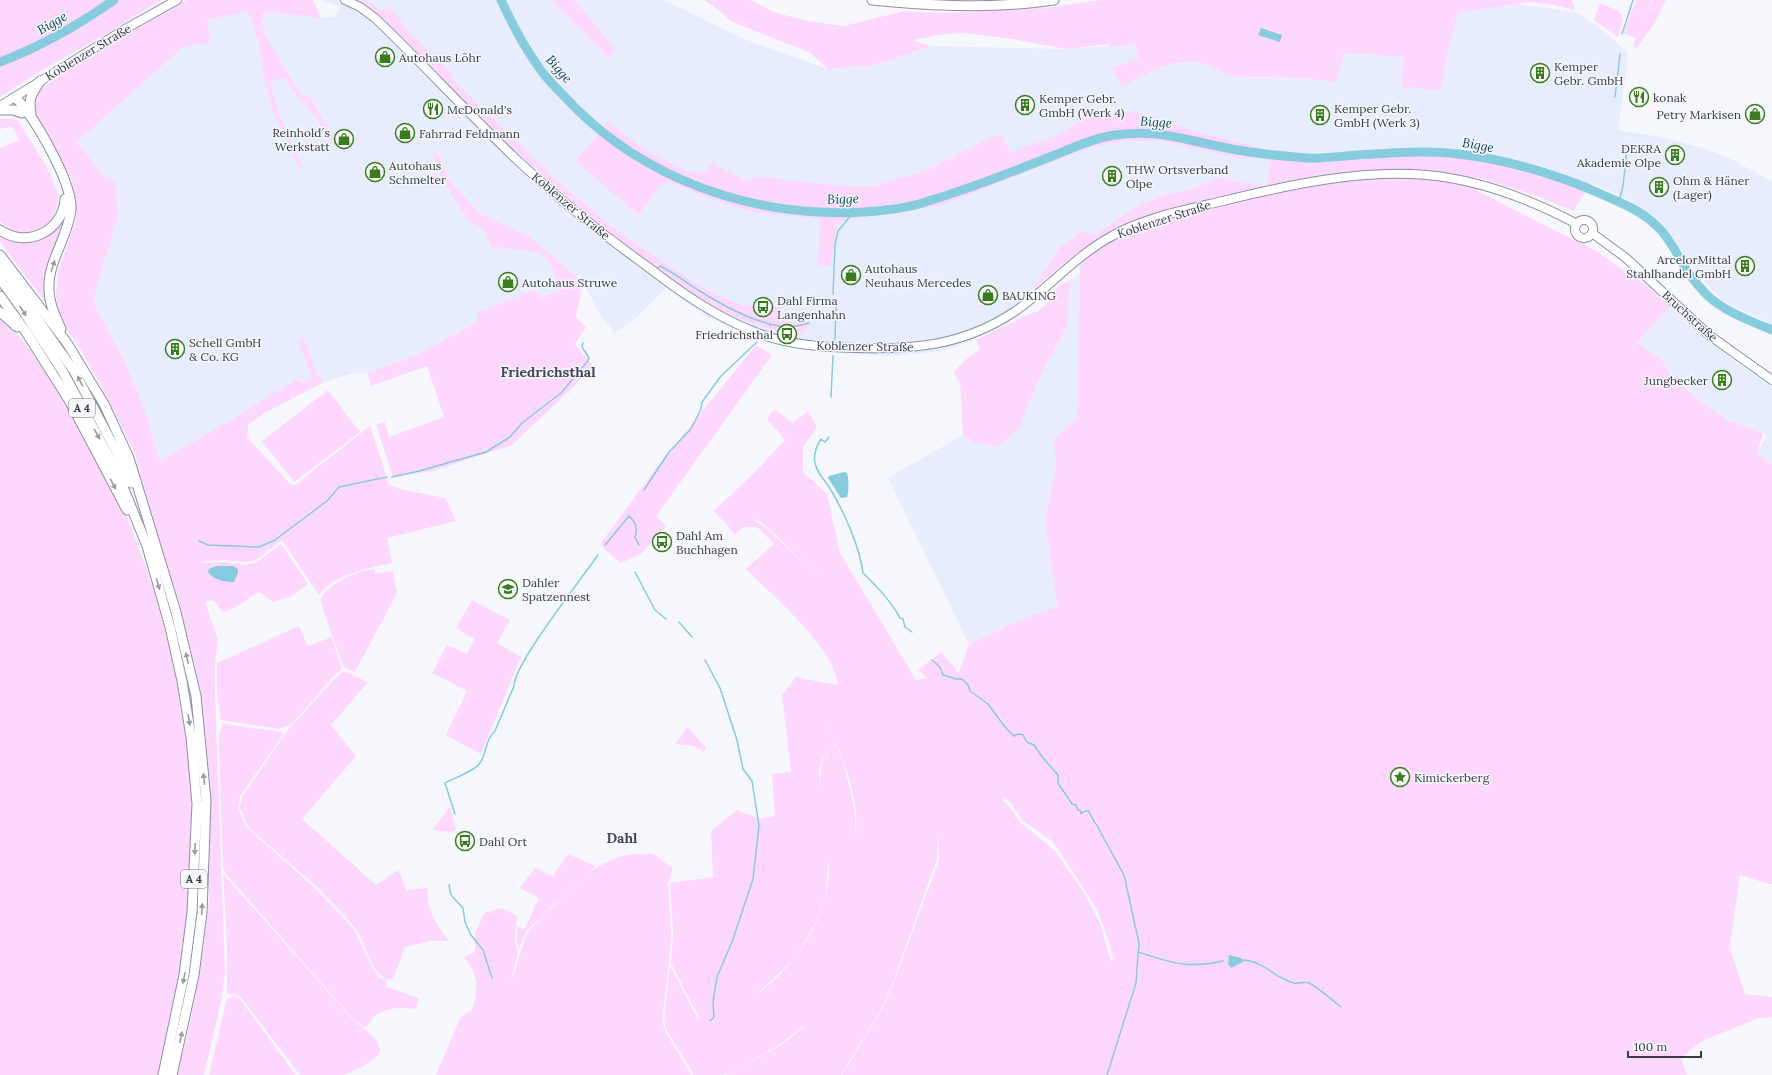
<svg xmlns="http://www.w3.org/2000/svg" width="1772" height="1075" font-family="Lora,serif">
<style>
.built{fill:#e7edff}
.green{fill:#fdd7fe;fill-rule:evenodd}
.water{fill:#87cbdf}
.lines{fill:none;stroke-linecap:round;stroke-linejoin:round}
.stream{stroke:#87cbdf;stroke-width:1.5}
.river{stroke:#87cbdf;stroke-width:9}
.major-casing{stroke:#8990a5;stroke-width:10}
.highway-casing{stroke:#8990a5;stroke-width:11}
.major{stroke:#fff;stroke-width:8}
.highway{stroke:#fff;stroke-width:9}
.oneway{fill:#9c9da2}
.labels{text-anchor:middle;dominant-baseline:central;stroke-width:3;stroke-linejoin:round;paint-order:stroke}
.shield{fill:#f6f7fc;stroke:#72737c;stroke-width:1}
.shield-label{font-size:11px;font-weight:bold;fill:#393b45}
.street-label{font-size:12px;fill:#393b45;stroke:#f6f7fc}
.poi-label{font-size:12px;fill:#393b45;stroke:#f6f7fc;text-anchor:start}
.water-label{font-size:13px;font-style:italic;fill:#0b4856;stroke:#f6f7fc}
.quarter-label{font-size:14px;font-weight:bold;fill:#414659;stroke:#f6f7fc}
</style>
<rect width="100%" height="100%" fill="#f6f7fc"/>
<path class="built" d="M320,0H551L609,58L616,50L575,0H660L673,4L744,39L828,69L876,65L931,46L1066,49L1135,44L1138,59L1121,87L1162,66L1181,63L1198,61L1214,66L1233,77L1319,79L1337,82L1344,53L1404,57L1441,90L1447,57L1458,13L1517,4L1563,10L1576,13L1590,21L1610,36L1627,53V67L1618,130L1662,137L1707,149L1729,158L1772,181V324L1723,301L1705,282L1660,220L1624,197L1591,183L1528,164L1462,151L1270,158L1267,187L1218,178L1190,190L1163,195L1136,207L1096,234L1081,231L1059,248L1032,290L1015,307L972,329L976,340L942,351L894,356L824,352L776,344L707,317L666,288L637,317L615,333L599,313L583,282L529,236L481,214L450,181L437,152L432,154L468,221L484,229L491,247L538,252L548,260L561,290L541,298L536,289L416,355L367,373L351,374L324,382L317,374L304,338L297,341L312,377L301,382L295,381L241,414L160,461L144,408L126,364L94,303L106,178L77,142L183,47L211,42L207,20L248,10L259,44L265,83L272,110L280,115L270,83L284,78L297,97L307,105L336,150L341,151L311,98L299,92L260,26L266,12L321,18L335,17L340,7Z
M1080,273L1077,419L1054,438L1056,464L1045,519L1057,606L1027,617L969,644L888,478L963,435L973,442L1036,385L1067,326L1070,280Z
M1670,306L1685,322L1741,366L1772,386V464L1757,454L1766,436L1764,433L1727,420L1714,411L1676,382L1660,358L1637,343Z"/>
<path class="green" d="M0,0H161L113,30L42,70L0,97V64L7,61L5,57L0,59Z
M186,0H313L321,18L266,12L260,26L299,92L311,98L341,151L337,150L307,105L297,97L284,78L270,83L280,115L302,166L299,168L272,110L265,83L259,44L248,11L207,20L211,42L183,47L77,142L106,178L115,181L118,217L97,284L94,303L126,364L144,408L160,461L241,414L295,380L301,382L312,377L297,341L304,338L317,374L324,382L263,414L248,425L247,437L291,485H295L360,434L370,425L389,485L404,490L445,498L456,521L387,538L392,563C369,568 332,575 319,595L282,540L256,560L247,562L225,560L203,561V563L224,562L246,565L257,562L281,544L308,584L292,596L273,602L259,592L234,608L223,612L213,600L205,602L218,640L215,662V692L225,973L221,1002L204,1075H176L188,1034L204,946L209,898L208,771L197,673L178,598L140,481L136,456L100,384L81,350L65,326L58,310L56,293L58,272L76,220V201L71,178L38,121L33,108L35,94L47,84L142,24Z
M357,0H364L381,11L391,7L408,31L453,74L450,77L557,181L612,227L689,280L719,296L743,305L780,307L779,322H810L807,331L796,335L766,329L724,313L693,295L612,236L524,159L379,16Z
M551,0H575L616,50L609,58Z
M704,0H751L773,12L808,21L844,26L904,11L940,13L1044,8L1100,0H1572L1575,10L1553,5L1530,2L1458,13L1447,57L1441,90L1401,87L1404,57L1344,53L1337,82C1304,77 1270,77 1236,77C1228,77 1214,66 1205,64C1175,55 1147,74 1121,87L1112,68L1138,59L1135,44L1110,47L1109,44L1066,49L1012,39L966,33L945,34L912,40L931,46L876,65L828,69L809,52L732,22L717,9Z
M1636,0H1652L1643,22L1653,0H1666L1653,25L1637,48L1633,46L1636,38L1623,33Z
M1600,3L1619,11L1623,20L1618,37L1594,20Z
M1120,112L1141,113L1202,133L1260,148L1244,159L1162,141L1126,140L1082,150L943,205L852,218L837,225L830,266L818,265L820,219L753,212L717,201L665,180L638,215L576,161L608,122L645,150L686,171L705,173L711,162L744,180L762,177L843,186L870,187L930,169L989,138L1002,135L1010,153L1061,133L1076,123L1086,118Z
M2,118L18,120L48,169L59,195L54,217L45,228L31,233L13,232L0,221V148L19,140L12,126L0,129V119Z
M1462,151L1528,164L1591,183L1573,211L1537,196L1480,178L1478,191L1596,251L1647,286L1670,306L1637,343L1660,358L1676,382L1714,411L1727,420L1763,433L1757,454L1772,464V884H1769L1740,875L1730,948L1745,994L1772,997V1017L1759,1018L1702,1041L1681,1058L1687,1075H842L880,1013L894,982L939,860L938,833L937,859L893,982L879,1013L841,1075H725L780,1046L804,1027L803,1026L779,1045L733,1071L722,1075H694L666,1029L664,1020L670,966L698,1019L700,1020L671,963L673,932L670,883L713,877L711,831L737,810L760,819L775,816L772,774L791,772L782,695L797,676L805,679L838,685C835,648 772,595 746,569L774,544L757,527H743L735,534L714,511L754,473L785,440L767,419L774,409L793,423L808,411L817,427L803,447V472L827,494L840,553L916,680L927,678L918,670L941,652L956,669L957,673L959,672L969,644L1027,617L1057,606L1045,519L1056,465L1054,438L1077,419L1080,273L1078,252L1032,290L1059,248L1081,231L1096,234L1136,207L1163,195L1190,190L1218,178L1267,187L1270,158ZM756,519L765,525L821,579L765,527L755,521ZM825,720C838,747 851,776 855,806C857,817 856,829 856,840L854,806L844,765L836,745C819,755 821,772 820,787C817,770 821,754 836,744ZM1004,797L1012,804L1022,820L1052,841L1058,849L1097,909L1109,942L1113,959L1111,962L1101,926L1083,891L1055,851L1020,822L1007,804L1003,801ZM829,859C832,913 799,964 756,995L795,958L810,933L819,915L825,898Z
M437,152L450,181L481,214L529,236L583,282L576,317L586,327L575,344L594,367L512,445L432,471L393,477L376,425L385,422L389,437L444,417L427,366L371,386L367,373L416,355L477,322V313L535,289L541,298L561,290L548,260L538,252L491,247L484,229L468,221L443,181L432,154Z
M66,215L46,301L45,302L0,242V236C28,249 50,241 66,215Z
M1070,280L1067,326L1037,383L1018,430L997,446L973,442L963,435L960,383L954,372L964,361L980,349L976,340L1022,317L1038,311L1050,301L1054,291L1060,285Z
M0,316C21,335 35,357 50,380C64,403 78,426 91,450C102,470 115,490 124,511C178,636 201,775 189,911C184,967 171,1021 159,1075H0Z
M756,345L772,355L656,516L666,526L641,554L621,563L604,549L601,543L656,468Z
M328,390L360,432L294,482L262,441Z
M374,569L375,573L393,571L397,593L355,672L344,668L324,613L321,599C328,583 358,571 374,569Z
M472,600L510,620L497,643L521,657L481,754L446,735L467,691L432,673L447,645L467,654L474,639L456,628Z
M299,626L308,646L332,637L342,669L332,678L292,724L279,729L221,720L217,692V663Z
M344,671L368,682L331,725L356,756L302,819L376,885L398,870L407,890L428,888C425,908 437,925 449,941H431L405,947L393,979L386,980L374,968L357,930L341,912L317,887L248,827L240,808L242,797L287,731L334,679Z
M223,724L282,732L283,735L240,796L238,808L246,827L316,889L340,914L355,931L373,969L379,977L387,981V987L419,998L416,1009C403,1007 382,1007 373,1018C369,1022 369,1026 364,1027L354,1020L309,969L226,874L223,869L219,745V733Z
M688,727L706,748L704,752L693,746L675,744Z
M450,806L456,830L452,832L433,830Z
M568,854L596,866L582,879C600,864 617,854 640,854C644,854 649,853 653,854C658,856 667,865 673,868L668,884L671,933L670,954L662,1020L665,1031L691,1075H436L460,1018L473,1009C478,987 479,976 464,957L475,952V933L484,913L502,908L517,916L515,941L518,952L510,985L527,933L550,908L581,881L526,931L519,949L517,940V926L524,930L539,898L520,888L535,868L553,876Z
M223,874L353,1020C362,1027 378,1037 380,1050C381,1059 351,1073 343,1075C330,1075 313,1075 300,1075L241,997L235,994H227V945Z
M234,996L239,998L296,1075H209L227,999Z"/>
<path class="water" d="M1261,28L1282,35L1280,42L1258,35Z
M844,472L847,473C849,481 849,490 847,497L841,498L828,478L829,476Z
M216,566H233L238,569V573L234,582C224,582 214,580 208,572L209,569Z
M1229,955L1241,958L1243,962L1231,968L1228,964Z"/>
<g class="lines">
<path class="stream" d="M1622,34L1633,0
M1615,97L1620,54
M1619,202L1623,186L1627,149
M657,268L660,266C675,273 688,284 703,293C724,306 746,318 770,324
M833,294L835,244L838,231L853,213
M770,326V324C784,328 795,327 809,323
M835,340L836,302
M831,397L833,356
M829,437L825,442L821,439C816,447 813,454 815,463C817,474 827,482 832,492C845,514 860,548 863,573C875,584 893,604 900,618L903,619L905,627L912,632
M392,477L419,471L486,452L510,437L522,423L561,393L587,362L589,358L582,347L583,343
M644,490L669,452L691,429L701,409L702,402L721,376L757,342
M199,541L208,545L259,547L275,540L327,501L339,487L387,477
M605,545L629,516C636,523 638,527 635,537L639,545
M635,572L655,610L666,619
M679,622L692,637
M705,660L720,688L737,740L743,769L752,781L759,826L753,879L732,942L717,977L713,1001L714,1017L710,1021
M932,660L940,667L943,675L956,679H962L968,685L970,691L988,704L1005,727L1014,736L1018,734L1023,735L1027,742L1034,745L1043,758L1058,775V783L1072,804L1076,805L1078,810L1081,811V814L1085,811H1089C1092,821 1099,826 1102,835L1124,875L1139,943L1136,983L1107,1075
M455,814L445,783C454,778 475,771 480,763C487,752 485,740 495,731L514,686C513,665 583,577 598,555
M449,885L451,895L463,908L465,922L471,935L483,950L492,978
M1138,952C1173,963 1187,969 1223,961
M1241,960C1263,960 1274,978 1294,983C1299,984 1305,981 1309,983C1319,988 1332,1000 1341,1007"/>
<path class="river" d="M501,0C512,24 524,47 540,69C546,78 555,87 564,96C629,167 722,207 819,212C848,214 890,212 919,204C962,191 1005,175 1047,158C1069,150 1092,138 1115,135C1157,129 1182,139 1222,147C1250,153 1278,156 1307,158C1324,159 1341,156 1357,155C1388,153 1428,150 1458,154C1510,160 1562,176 1610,198C1628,206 1643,212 1658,227C1672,241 1679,259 1690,275C1697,284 1705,295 1714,301C1731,314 1753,322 1772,330
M0,62C42,46 77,26 114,0"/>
<g class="major-casing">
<path id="major" d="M345,0L360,7L375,18C423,64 468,113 516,159C556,197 599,232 644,264C679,291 714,316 755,332C787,345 822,347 856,348C915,350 964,345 1014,312C1048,289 1075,256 1112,236C1142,218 1189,209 1223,201C1288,185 1361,169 1427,175C1481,180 1530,199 1577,224
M0,106L127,28L177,0
M1575 229a9 9 0 1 1 18 0a9 9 0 1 1-18 0Z
M1592,233L1626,258L1709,335L1772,380"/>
</g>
<g class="highway-casing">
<path id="highway" d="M872,0C933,6 993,9 1054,0
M15,97C34,116 73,183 71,210C68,237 48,261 49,288C49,303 55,316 61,329
M0,110H14L22,113
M31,113C28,98 32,94 40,81
M0,230C27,249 63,231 65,199
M0,255L67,343L104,404L129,458L176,612L196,696L206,800L202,913L194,975L172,1075
M0,266L74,371L125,468L131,483
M0,279L22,309L63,372L117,472L147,546L170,627L182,681L191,737L197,804L192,912L184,975L163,1075
M0,296L26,332L69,400L127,510
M0,312L17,327"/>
</g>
<use href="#major" class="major"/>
<use href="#highway" class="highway"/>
</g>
<defs><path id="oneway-solid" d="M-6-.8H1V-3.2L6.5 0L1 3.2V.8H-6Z"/></defs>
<g class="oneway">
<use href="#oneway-solid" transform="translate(53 266) rotate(-73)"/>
<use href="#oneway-solid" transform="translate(23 311) rotate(56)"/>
<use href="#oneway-solid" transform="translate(80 381) rotate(-118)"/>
<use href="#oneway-solid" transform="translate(97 434) rotate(61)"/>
<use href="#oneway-solid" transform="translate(113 484) rotate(62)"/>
<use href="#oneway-solid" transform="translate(158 584) rotate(74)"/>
<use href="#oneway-solid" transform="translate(187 658) rotate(-103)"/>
<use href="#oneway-solid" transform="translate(189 720) rotate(81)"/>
<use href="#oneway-solid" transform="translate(204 779) rotate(-96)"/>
<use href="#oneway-solid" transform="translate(195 849) rotate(92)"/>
<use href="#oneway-solid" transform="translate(202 909) rotate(-87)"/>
<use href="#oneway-solid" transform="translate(184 978) rotate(100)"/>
<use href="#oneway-solid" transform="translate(181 1037) rotate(-78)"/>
</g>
<defs>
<g id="shop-ring" transform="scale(1)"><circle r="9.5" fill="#f6f7fc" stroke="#3a7c1c" stroke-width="1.5"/><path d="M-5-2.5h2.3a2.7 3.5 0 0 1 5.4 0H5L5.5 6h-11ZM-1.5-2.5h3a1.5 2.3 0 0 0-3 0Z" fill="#3a7c1c"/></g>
<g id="building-ring" transform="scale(1)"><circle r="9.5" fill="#f6f7fc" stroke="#3a7c1c" stroke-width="1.5"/><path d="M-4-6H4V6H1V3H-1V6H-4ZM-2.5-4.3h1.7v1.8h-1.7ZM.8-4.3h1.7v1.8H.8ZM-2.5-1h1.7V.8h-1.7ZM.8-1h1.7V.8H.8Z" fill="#3a7c1c"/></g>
<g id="restaurant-ring" transform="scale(1)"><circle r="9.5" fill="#f6f7fc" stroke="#3a7c1c" stroke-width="1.5"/><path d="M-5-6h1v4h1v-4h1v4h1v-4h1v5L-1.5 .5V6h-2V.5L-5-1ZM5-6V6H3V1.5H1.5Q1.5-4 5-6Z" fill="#3a7c1c"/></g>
<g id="bus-ring" transform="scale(1)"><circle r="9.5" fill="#f6f7fc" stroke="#3a7c1c" stroke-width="1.5"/><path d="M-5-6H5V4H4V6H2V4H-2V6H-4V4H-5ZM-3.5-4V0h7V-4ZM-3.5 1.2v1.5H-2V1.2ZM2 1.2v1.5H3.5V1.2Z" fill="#3a7c1c"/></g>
<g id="school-ring" transform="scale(1)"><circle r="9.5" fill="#f6f7fc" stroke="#3a7c1c" stroke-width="1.5"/><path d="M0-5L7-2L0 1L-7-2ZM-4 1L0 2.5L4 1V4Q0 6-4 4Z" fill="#3a7c1c"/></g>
<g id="sight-ring" transform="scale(1)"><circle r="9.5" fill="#f6f7fc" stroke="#3a7c1c" stroke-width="1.5"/><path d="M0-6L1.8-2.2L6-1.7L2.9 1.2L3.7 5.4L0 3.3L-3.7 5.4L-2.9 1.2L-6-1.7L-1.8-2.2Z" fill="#3a7c1c"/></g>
</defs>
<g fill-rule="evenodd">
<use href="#shop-ring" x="385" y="57"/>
<use href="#building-ring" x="1540" y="73"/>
<use href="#restaurant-ring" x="1639" y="97"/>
<use href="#building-ring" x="1025" y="105"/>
<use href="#restaurant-ring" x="433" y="109"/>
<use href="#shop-ring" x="1755" y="114"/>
<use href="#building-ring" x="1320" y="115"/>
<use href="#shop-ring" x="405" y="133"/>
<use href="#shop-ring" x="344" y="139"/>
<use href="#building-ring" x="1675" y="155"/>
<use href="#shop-ring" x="375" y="172"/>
<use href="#building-ring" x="1112" y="176"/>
<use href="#building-ring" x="1659" y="187"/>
<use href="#building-ring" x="1745" y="266"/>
<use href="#shop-ring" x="851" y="275"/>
<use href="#shop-ring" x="508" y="282"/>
<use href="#shop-ring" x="988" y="295"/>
<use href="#bus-ring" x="763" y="307"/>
<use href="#bus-ring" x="787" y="334"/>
<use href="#building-ring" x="175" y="349"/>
<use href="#building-ring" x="1722" y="380"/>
<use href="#bus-ring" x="662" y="542"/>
<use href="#school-ring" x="508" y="589"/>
<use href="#sight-ring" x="1400" y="777"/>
<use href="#bus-ring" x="465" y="841"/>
</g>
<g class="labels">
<g class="shield">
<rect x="69" y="399" width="26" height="18" rx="3"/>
<rect x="181" y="870" width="26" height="18" rx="3"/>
</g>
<g class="shield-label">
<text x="82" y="408">A 4</text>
<text x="194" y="879">A 4</text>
</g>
<g class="street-label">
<text transform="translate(88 52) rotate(-31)">Koblenzer Straße</text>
<text transform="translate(571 206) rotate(40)">Koblenzer Straße</text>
<text transform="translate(1164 219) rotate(-18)">Koblenzer Straße</text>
<text transform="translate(1690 316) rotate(42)">Bruchstraße</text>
<text transform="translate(865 346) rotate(1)">Koblenzer Straße</text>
</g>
<g class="poi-label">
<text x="399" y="57">Autohaus Löhr</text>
<text x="1554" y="66">Kemper<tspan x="1554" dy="14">Gebr. GmbH</tspan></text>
<text x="1653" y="97">konak</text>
<text x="1039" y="98">Kemper Gebr.<tspan x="1039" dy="14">GmbH (Werk 4)</tspan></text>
<text x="1334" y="108">Kemper Gebr.<tspan x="1334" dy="14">GmbH (Werk 3)</tspan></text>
<text x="447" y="109">McDonald's</text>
<text x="1741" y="114" text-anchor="end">Petry Markisen</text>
<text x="330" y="132" text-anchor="end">Reinhold´s<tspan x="330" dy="14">Werkstatt</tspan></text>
<text x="419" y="133">Fahrrad Feldmann</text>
<text x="1661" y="148" text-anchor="end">DEKRA<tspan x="1661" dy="14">Akademie Olpe</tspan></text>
<text x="389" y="165">Autohaus<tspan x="389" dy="14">Schmelter</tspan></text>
<text x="1126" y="169">THW Ortsverband<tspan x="1126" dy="14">Olpe</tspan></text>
<text x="1673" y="180">Ohm &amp; Häner<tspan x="1673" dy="14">(Lager)</tspan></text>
<text x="1731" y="259" text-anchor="end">ArcelorMittal<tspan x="1731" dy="14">Stahlhandel GmbH</tspan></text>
<text x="865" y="268">Autohaus<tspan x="865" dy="14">Neuhaus Mercedes</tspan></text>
<text x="522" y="282">Autohaus Struwe</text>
<text x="1002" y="295">BAUKING</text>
<text x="777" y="300">Dahl Firma<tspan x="777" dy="14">Langenhahn</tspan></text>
<text x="773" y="334" text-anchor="end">Friedrichsthal</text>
<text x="189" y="342">Schell GmbH<tspan x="189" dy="14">&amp; Co. KG</tspan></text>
<text x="1708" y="380" text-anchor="end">Jungbecker</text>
<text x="676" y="535">Dahl Am<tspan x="676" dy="14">Buchhagen</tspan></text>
<text x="522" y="582">Dahler<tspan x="522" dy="14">Spatzennest</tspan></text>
<text x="1414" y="777">Kimickerberg</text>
<text x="479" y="841">Dahl Ort</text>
</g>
<g class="water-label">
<text transform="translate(52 23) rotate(-30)">Bigge</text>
<text transform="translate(559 69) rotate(49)">Bigge</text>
<text transform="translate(1156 122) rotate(4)">Bigge</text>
<text transform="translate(1478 145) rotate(10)">Bigge</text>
<text transform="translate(843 199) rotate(-1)">Bigge</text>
</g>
<g class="quarter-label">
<text x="548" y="372">Friedrichsthal</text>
<text x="622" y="838">Dahl</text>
</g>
</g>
<path d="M1628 1051v6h73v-6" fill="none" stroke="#393b45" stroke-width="2"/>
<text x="1634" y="1051" font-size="12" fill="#393b45" stroke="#f6f7fc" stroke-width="3" paint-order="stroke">100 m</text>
</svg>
